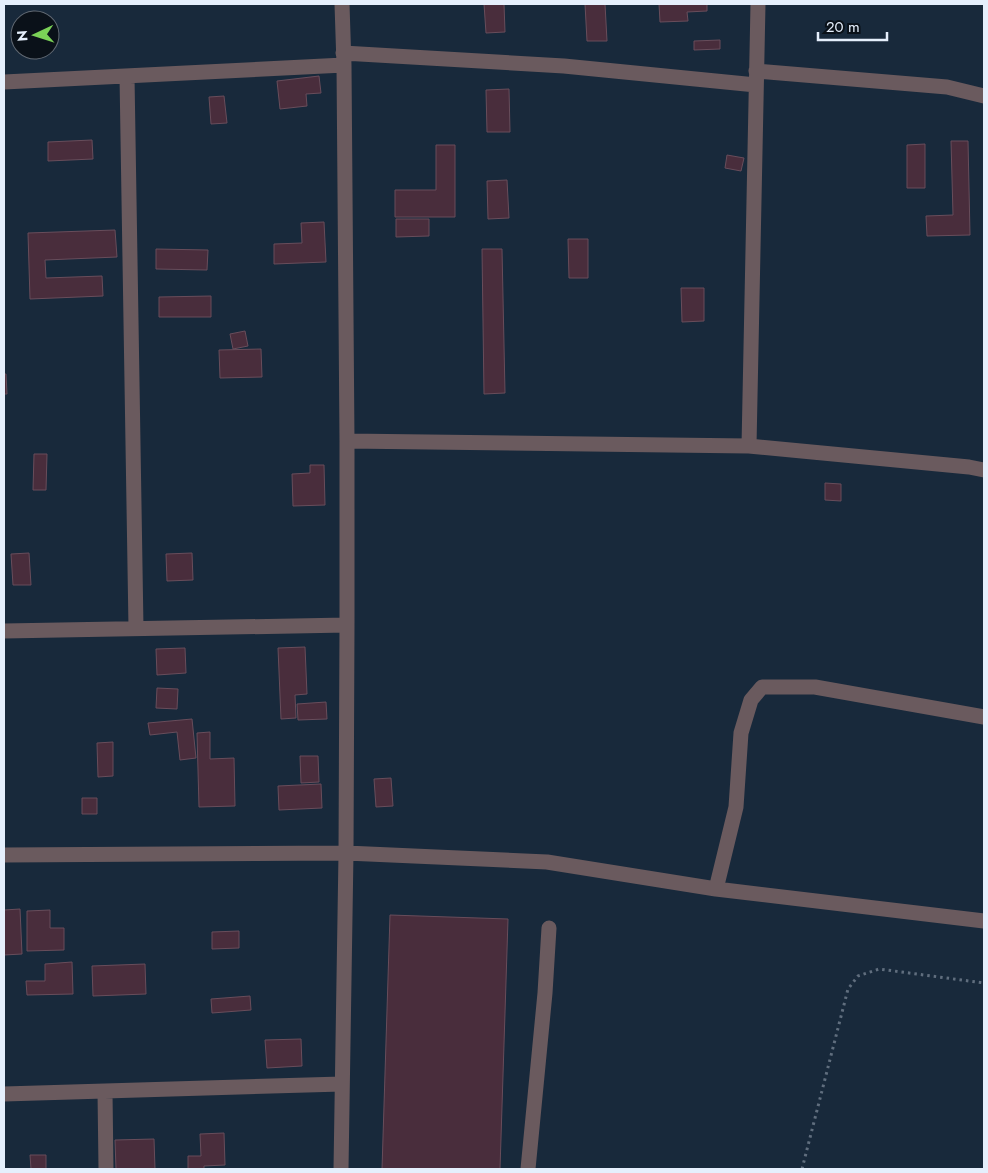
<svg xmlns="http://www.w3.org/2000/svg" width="988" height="1173" font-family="Jost,sans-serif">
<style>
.building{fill:#492d3c;stroke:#684d5b}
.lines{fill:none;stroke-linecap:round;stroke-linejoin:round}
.path{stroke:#606e7e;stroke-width:3;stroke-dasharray:2.5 4;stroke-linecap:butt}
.minor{stroke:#6a5a5e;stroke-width:15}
</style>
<rect width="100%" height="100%" fill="#18293b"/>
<path class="building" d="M484,4H504L505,32L486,33Z
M585,4H605L607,41H587Z
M659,4H707V11L687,12L688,21L660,22Z
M720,40V49L694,50V41Z
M319,76L321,93L306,94L307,106L280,109L277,81Z
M509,89L510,132H487L486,90Z
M224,96L227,123L211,124L209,97Z
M92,140L93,159L48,161V142Z
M951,141H968L970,235L927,236L926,216L953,215Z
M925,144V188H907V145Z
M436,145H455V217H395V190H436Z
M727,155L744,158L741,171L725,168Z
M507,180L509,218L488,219L487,181Z
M396,219H429V236L396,237Z
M324,222L326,262L274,264V244L302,243L301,223Z
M115,230L117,257L45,260L46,278L102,276L103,296L30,299L28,233Z
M568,239H588V278H569Z
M156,249L208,250L207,270L156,269Z
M482,249H502L505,393L484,394Z
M681,288H704V321L682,322Z
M211,296V317H159V297Z
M245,331L248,346L233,349L230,334Z
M261,349L262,377L220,378L219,350Z
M4,374H6L7,394H4Z
M34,454H47L46,490H33Z
M310,465H324L325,505L293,506L292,474L310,473Z
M825,483L841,484V501L825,500Z
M29,553L31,585H13L11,554Z
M192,553L193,580L167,581L166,554Z
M305,647L307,694L295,695L296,718L281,719L278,648Z
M185,648L186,673L157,675L156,649Z
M157,688L178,689L177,709L156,708Z
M326,702L327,719L298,720L297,704Z
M192,719L196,758L180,760L177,732L150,735L148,723Z
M210,732V759L234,758L235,806L199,807L197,733Z
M113,742V776L98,777L97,743Z
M300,756H318L319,782L301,783Z
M391,778L393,806L376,807L374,779Z
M321,784L322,808L279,810L278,786Z
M82,798H97V814H82Z
M20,909L22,954L4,955V910Z
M50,910V928H64V950L27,951V911Z
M390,915L508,919L500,1169H382Z
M239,931V948L212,949V932Z
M72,962L73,994L27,995L26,981H45V964Z
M145,964L146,994L93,996L92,966Z
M250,996L251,1010L212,1013L211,999Z
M301,1039L302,1066L267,1068L265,1040Z
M224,1133L225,1165L204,1166V1169H188V1156H201L200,1134Z
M154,1139L155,1169H116L115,1140Z
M30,1155H46V1169H31Z"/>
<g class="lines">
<path class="path" d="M802,1169L848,989L858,976L879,969L984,983"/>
<path class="minor" d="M343,53L564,66L756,85
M756,71L947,87L984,96
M127,76L136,628
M4,82L344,65
M347,441L749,446L969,467L984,470
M749,446L758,4
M4,631L347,625
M4,855L346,853L547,862L716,889L984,921
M716,889L736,807L741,733L751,700L762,687H815L984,717
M105,1092L106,1169
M4,1094L342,1084
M341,1169L346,853L347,625V441L344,65L342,4
M528,1169L545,993L549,928"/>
</g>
<rect width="988" height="1173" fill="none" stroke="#e5effc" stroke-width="10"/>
<g transform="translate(35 35) rotate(266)"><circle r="24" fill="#0a1119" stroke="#626a74"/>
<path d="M0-4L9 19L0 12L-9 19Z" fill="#7ad157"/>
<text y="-8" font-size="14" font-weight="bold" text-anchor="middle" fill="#e5effc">N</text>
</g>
<path d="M818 32v8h69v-8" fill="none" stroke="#e5effc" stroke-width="2.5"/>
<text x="826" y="32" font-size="15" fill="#e5effc" stroke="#0a1119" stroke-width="4" paint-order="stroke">20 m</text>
</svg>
